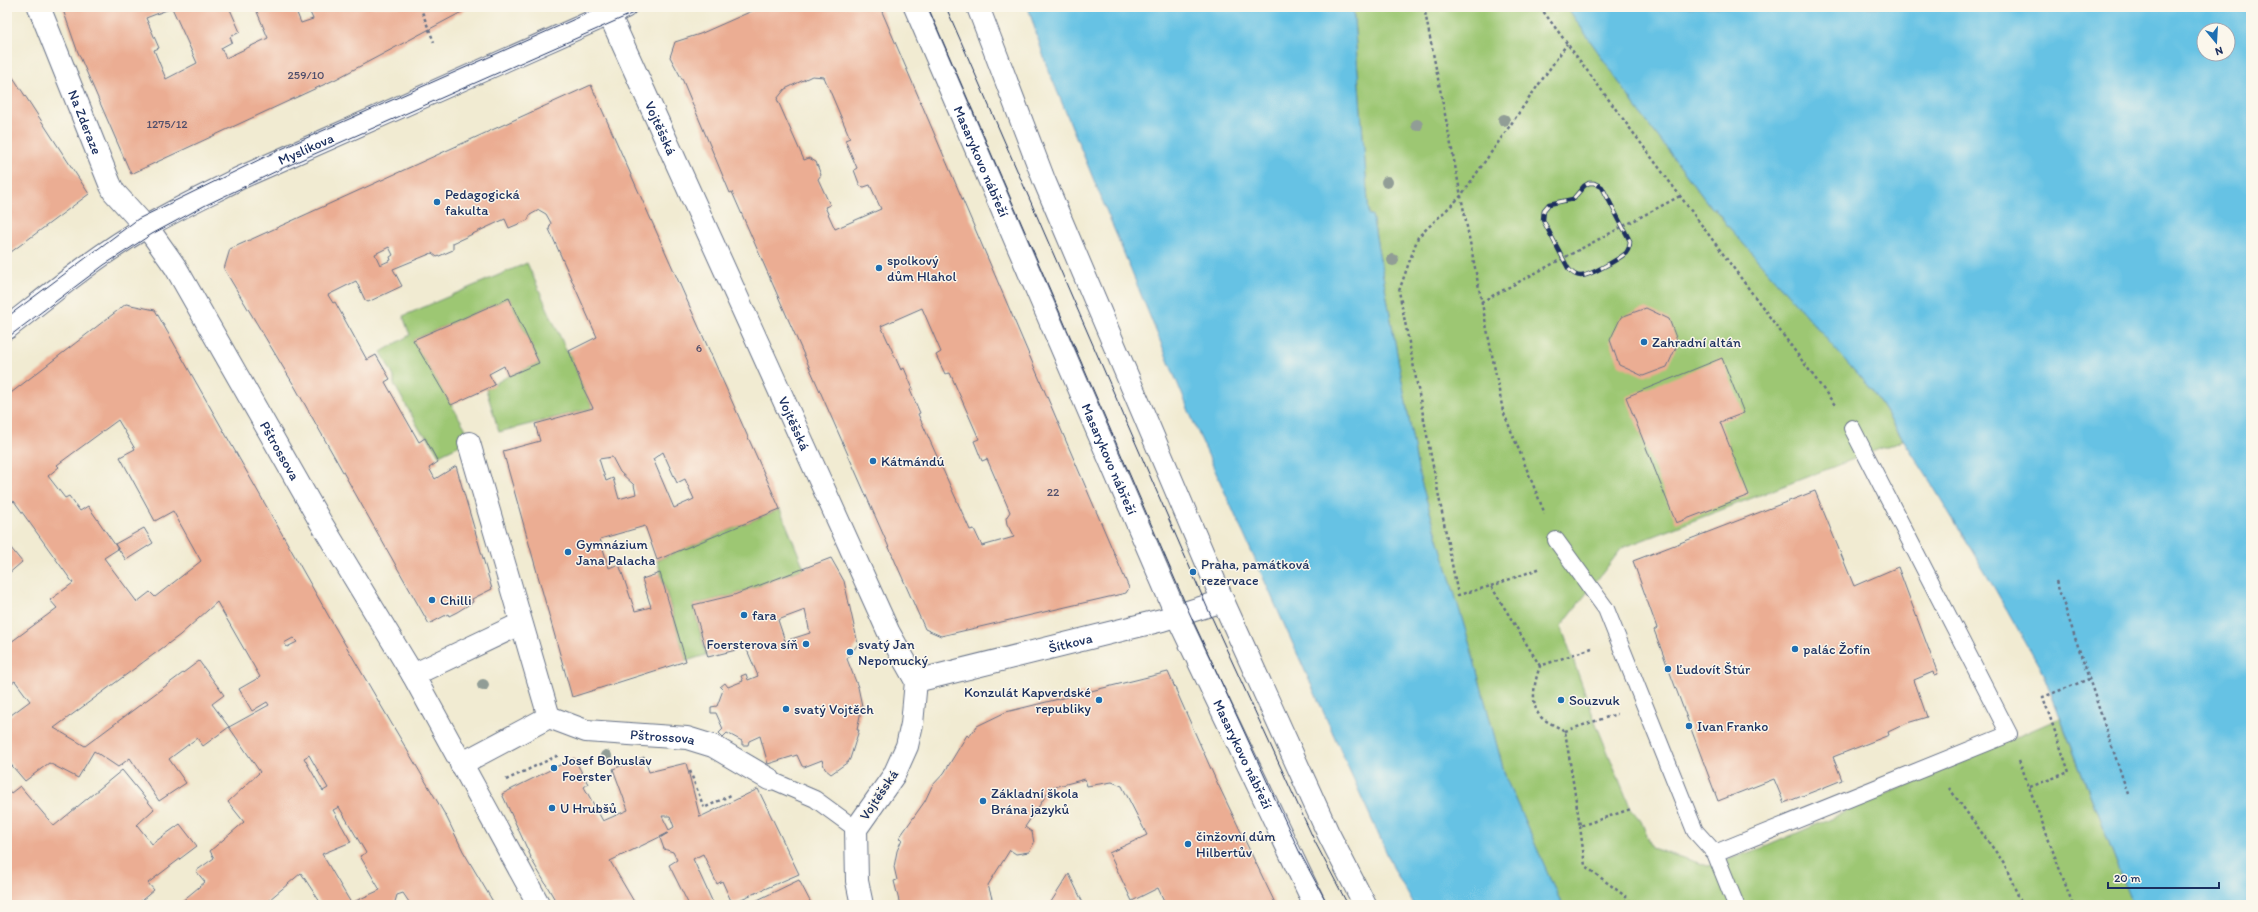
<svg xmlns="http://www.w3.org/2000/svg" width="2258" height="912" font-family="Itim,sans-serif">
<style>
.green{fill:#9dc773;stroke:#5c7b68}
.water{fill:#66c2e4;stroke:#4078a1;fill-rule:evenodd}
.building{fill:#ebad93;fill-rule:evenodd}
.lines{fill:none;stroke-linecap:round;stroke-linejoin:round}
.service-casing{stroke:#667187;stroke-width:18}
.minor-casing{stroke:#667187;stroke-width:24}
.tertiary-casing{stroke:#667187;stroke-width:24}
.path{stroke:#667187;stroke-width:2.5;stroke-dasharray:3 3;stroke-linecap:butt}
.service{stroke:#fff;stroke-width:16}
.minor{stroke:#fff;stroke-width:22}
.tertiary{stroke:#fff;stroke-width:22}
.tram{stroke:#1b2f5e;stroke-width:1}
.rail-casing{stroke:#1b2f5e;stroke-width:4.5}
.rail{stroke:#fbf7ec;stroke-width:3;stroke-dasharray:9;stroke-linecap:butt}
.tree{fill:#919d96}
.poi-dot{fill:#1f6fb2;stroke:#fbf7ec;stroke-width:1.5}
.labels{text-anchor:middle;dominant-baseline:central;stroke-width:3;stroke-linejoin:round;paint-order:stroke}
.number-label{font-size:12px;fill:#4f4e6b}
.street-label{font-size:14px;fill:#1b2f5e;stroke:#fbf7ec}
.poi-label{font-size:14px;fill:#1b2f5e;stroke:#fbf7ec;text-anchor:start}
</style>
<rect width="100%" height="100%" fill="#fbf7ec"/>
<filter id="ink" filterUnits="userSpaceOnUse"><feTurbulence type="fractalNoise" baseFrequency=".025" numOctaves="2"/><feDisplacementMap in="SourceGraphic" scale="8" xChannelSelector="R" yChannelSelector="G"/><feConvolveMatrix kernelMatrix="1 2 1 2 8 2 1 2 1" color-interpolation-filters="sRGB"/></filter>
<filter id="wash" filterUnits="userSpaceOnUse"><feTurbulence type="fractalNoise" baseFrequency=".012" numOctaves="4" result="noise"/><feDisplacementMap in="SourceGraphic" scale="16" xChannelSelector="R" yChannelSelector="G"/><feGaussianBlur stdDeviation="0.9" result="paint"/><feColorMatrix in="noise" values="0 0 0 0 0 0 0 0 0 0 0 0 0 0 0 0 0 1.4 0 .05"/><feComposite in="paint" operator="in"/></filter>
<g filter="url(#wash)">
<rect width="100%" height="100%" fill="#f1ebd2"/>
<path class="green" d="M1353,7H1567L1638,110L1711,208L1713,207L1728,226L1872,391L1903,440L1622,548L1561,626L1595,721L1631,809L1641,821L1652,848L1708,866L1765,847L2060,718L2133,905H1562L1506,779L1469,642L1419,475L1372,215H1369Z
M527,263L567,352L569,351L583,388L593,408L499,432L486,389L508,376L539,363L509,298L413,340L467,431L468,441L439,455L428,437L421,432L394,384V377L381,352L410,335L403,316Z
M780,509L804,568L734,595L693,605L706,655L686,661L657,560Z"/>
<path class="water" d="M1028,7H1353L1369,215H1372L1419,475L1469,642L1506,779L1562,905H1414L1393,867L1196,428L1046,64Z
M1567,7H2251V905H2133L2043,673L1995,589L1928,478L1872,391L1728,226L1714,207L1712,209L1638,110ZM2204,30H2228V54H2204Z"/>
<g id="blocks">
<path class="building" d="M62,7H229L240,32L230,37L232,42L221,48L226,58L268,38L255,7H471L336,79L131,174L77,50ZM172,8L197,63L166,79L154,50L159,48L146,18ZM308,8L313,19L301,23L297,13Z
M761,7H880L1129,588L1126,593L941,636L925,629L762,260L732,192L730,193L683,81L670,57L675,42L700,34ZM812,76L824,77L850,138L845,140L857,168L854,170L860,186L864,187L870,185L881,209L835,229L825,207L830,205L818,179L821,175L816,162L809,158L804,160L777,99L785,89ZM922,308L941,352L936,355L945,374L950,373L979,439L974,441L982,461L987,459L1010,512L1006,518L1007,524L1014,537L982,546L974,529L970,530L918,414L920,413L910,390L913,389L904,368L901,370L881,326Z
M7,68L89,194L7,255Z
M591,85L780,509L657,560L645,526L600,539L609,568L619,564L635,611L651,607L642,579L660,573L686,661L572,697L503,451L540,441L535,424L593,408L583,388L569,351L597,337L549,229L551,223L546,214L539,210L530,215L528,220L509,228L505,219L453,243V250L437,257L432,253L393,269L402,286L368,302L365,300L356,281L328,295L333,303L335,302L367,360L376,355L390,379L385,382L419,442L425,438L438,462L429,468L435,479L456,466L492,589L472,599L473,602L457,612L449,616L448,614L429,624L295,387L224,269L230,249ZM389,247L393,255L390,257L391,260L380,265L375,254ZM663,452L677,483L685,479L694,499L674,508L653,459ZM612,457L620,472L634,485L636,494L619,499L613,478L606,481L599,459Z
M509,298L539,363L508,376L504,366L489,374L495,385L451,405L413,340Z
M126,304L155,310L332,622L447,818L463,851L495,905H411L403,893L397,895L394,905H322L301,873L263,905H183L181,902L205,882L196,871L214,858L210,851L244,822L228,802L260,772L229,727L269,705L267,702L252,711L239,689L260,677L217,602L180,635L54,728L85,746L199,661L224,695L212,704L229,727L203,746L197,738L169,759L186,783L159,801L130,758L118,767L94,751L78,778L49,763L25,781L7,760V718L30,701L15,681L7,686V645L57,608L50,600L73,583L14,501L7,507V396ZM118,420L135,449L120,457L155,521L173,511L201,561L155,597L150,592L137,602L104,558L118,549L88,506L80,511L69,496L65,498L48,476L59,467L57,465ZM293,638L297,642L287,647L284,643ZM309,755L328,788L323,791L304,758ZM339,807L366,853L360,856L380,890L351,903L322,854L351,842L333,810Z
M1646,308L1669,319L1678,343L1667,367L1643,376L1619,365L1610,340L1621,317Z
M1722,358L1744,413L1720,422L1749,495L1676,523L1626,397Z
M1815,491L1854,586L1898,567L1938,674L1934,675L1933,672L1914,680L1927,717L1907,723L1888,732L1889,735L1833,757L1842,780L1820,789L1784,803L1774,779L1718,801L1654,630L1657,628L1633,561Z
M144,528L153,543L126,560L115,544Z
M7,543L22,562L7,575Z
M831,558L844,581L858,644L847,659L858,687L862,706L857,730H859L850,759L848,762L831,774L825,769L822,760L804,767L802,766L797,755L768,764L760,736L749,741L748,745H742V741L727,733L723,737L719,733L723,729L716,713H711V707L717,706L723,690L720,687L725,683L728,687L743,681L741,676L746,674L748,680L758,676L745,645L740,649L708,657L693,605L734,595ZM805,610L810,633L785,641L778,620Z
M1168,672L1215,778L1276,905H1166L1158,888L1132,901L1109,853L1147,835L1122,786L1112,782L1087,786L1085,779L1051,788L1025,827L1032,832L1034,843L1029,852L1016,854L1010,850L988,885L994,905H900L894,881L897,880L894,867L897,851L902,839L899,838L925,801L932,786L944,773L967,735L969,737L977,726L1006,712Z
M644,757L649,772L686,763L700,817L758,789L799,874L732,903L722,881L717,884L703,854L693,859L714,905H689L669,865L677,860L673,852L664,849L660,838L668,833L610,861L636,905H558L530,857H531L502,794L574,758L588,784L584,787L603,821L628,810L613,769ZM662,816H670L674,827L669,830Z
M122,770L154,809L137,825L152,844L180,824L197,846L148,883L154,890L136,905H7V788L11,793L20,786L54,826Z
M1069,874L1084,905H1049Z
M799,880L812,905H747Z"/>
</g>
</g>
<g filter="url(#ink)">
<use href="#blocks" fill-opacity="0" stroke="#667187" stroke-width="1"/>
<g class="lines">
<g class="service-casing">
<path id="service" d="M1556,540L1606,609L1695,831L1715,853
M769,779L815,799L856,829
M1736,905L1715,853L2009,734L1852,428"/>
</g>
<g class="minor-casing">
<g id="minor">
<path id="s1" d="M39,7L110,184L114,192L152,234L176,268L320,521L413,675L539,905"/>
<path id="s2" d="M606,7L889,633L916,681L912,724L907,746L894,775L856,829L857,881L862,905"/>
<path id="s3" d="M915,7L1177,616L1315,905"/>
<path d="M978,7L1044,180L1223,601L1328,833L1365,905"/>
<path id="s4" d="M469,443L549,717L586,731L687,738L713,746L769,779"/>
<path d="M413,675L520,624"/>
<path id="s5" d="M916,681L1162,620L1223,601"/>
<path d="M461,764L549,717"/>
</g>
</g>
<g class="tertiary-casing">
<g id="tertiary">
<path id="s6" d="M7,328C52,293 96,256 146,227C176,209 209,194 240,178L625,7"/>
</g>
</g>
<path class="path" d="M420,7L434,42
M1424,7L1503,411L1545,514
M1540,7L1835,405
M1481,302L1680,196
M2056,581L2128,794
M1491,586L1541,568
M1592,648L1540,666C1535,680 1528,707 1543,719C1549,723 1558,727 1565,731L1580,826L1631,809
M1540,666L1491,586L1458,595L1399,291L1418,237L1460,197L1567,44
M1565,731L1617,714
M2019,760L2073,905
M690,771L704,808L733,794
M506,780L559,755
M2030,787L2069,772L2043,697L2089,679
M1949,788L2004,863L2022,905
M1580,826L1585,866L1625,896L1634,905"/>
<use href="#service" class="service"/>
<use href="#minor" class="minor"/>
<use href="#tertiary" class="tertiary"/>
<path class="tram" d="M928,7L1189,612L1299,851L1328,905
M946,7L1207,607L1315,842L1348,905
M7,317L138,219L277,151L602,7
M7,338L104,265L152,234L204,206L285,167L647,7"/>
<g class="rail-casing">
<path id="rail" d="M1589,183H1594L1602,187L1630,241C1630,245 1629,249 1626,253C1619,259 1589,276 1581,276C1575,276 1571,272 1568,268L1543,220L1544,210L1549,204L1573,199L1584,186Z"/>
</g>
<use href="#rail" class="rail"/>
</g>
<g class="tree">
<circle cx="1504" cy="120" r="6"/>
<circle cx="1417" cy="125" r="6"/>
<circle cx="1387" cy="182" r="6"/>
<circle cx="1393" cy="260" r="6"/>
<circle cx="483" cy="685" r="6"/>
<circle cx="606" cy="756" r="6"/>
</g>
</g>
<g class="poi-dot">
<circle cx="437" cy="202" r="4"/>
<circle cx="879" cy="268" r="4"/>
<circle cx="1644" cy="342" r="4"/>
<circle cx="873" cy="461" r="4"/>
<circle cx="568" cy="552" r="4"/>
<circle cx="1193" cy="572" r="4"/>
<circle cx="432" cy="600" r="4"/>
<circle cx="744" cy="615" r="4"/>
<circle cx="806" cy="644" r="4"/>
<circle cx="1795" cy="649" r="4"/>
<circle cx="850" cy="652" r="4"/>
<circle cx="1668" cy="669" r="4"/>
<circle cx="1099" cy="700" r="4"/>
<circle cx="1561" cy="700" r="4"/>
<circle cx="786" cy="709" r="4"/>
<circle cx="1689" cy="726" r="4"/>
<circle cx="554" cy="768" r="4"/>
<circle cx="983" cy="801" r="4"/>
<circle cx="552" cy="808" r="4"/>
<circle cx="1188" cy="844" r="4"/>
</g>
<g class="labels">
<g class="number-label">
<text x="306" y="75">259/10</text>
<text x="167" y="124">1275/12</text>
<text x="699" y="348">6</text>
<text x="1053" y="492">22</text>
</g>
<g class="street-label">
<text stroke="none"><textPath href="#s1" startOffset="124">Na Zderaze</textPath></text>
<text stroke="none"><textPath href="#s2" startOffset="133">Vojtěšská</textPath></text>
<text stroke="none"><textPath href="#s6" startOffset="350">Myslíkova</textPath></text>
<text stroke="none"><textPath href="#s3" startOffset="168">Masarykovo nábřeží</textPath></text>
<text stroke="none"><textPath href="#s2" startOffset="457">Vojtěšská</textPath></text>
<text stroke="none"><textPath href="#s1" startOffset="508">Pštrossova</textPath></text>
<text stroke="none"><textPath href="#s3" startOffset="492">Masarykovo nábřeží</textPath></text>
<text stroke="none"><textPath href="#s5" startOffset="159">Šítkova</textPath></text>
<text stroke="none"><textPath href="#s4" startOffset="402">Pštrossova</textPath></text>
<text stroke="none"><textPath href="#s3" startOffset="816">Masarykovo nábřeží</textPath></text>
<text transform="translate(879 795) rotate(-56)">Vojtěšská</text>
</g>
<g class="poi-label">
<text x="445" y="194">Pedagogická<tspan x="445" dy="16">fakulta</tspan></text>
<text x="887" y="260">spolkový<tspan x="887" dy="16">dům Hlahol</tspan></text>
<text x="1652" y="342">Zahradní altán</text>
<text x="881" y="461">Kátmándú</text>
<text x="576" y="544">Gymnázium<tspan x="576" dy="16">Jana Palacha</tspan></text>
<text x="1201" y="564">Praha, památková<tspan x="1201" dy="16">rezervace</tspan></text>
<text x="440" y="600">Chilli</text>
<text x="752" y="615">fara</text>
<text x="798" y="644" text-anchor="end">Foersterova síň</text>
<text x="858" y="644">svatý Jan<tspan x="858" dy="16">Nepomucký</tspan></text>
<text x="1803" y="649">palác Žofín</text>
<text x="1676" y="669">Ľudovít Štúr</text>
<text x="1091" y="692" text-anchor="end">Konzulát Kapverdské<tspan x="1091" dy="16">republiky</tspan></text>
<text x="1569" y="700">Souzvuk</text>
<text x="794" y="709">svatý Vojtěch</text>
<text x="1697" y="726">Ivan Franko</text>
<text x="562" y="760">Josef Bohuslav<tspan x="562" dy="16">Foerster</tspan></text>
<text x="991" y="793">Základní škola<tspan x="991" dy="16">Brána jazyků</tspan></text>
<text x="560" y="808">U Hrubšů</text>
<text x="1196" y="836">činžovní dům<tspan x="1196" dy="16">Hilbertův</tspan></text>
</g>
</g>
<rect width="2258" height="912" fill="none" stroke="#fbf7ec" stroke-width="24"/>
<g transform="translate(2216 42) rotate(162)"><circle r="19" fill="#fbf7ec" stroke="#a1a7b3"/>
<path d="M0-3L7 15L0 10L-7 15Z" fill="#1f6fb2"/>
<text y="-6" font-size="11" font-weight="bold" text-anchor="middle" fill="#1b2f5e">N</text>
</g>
<path d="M2108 882v6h111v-6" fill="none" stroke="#1b2f5e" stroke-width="2"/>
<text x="2114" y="882" font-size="12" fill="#1b2f5e" stroke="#fbf7ec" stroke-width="3" paint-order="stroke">20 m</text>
</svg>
